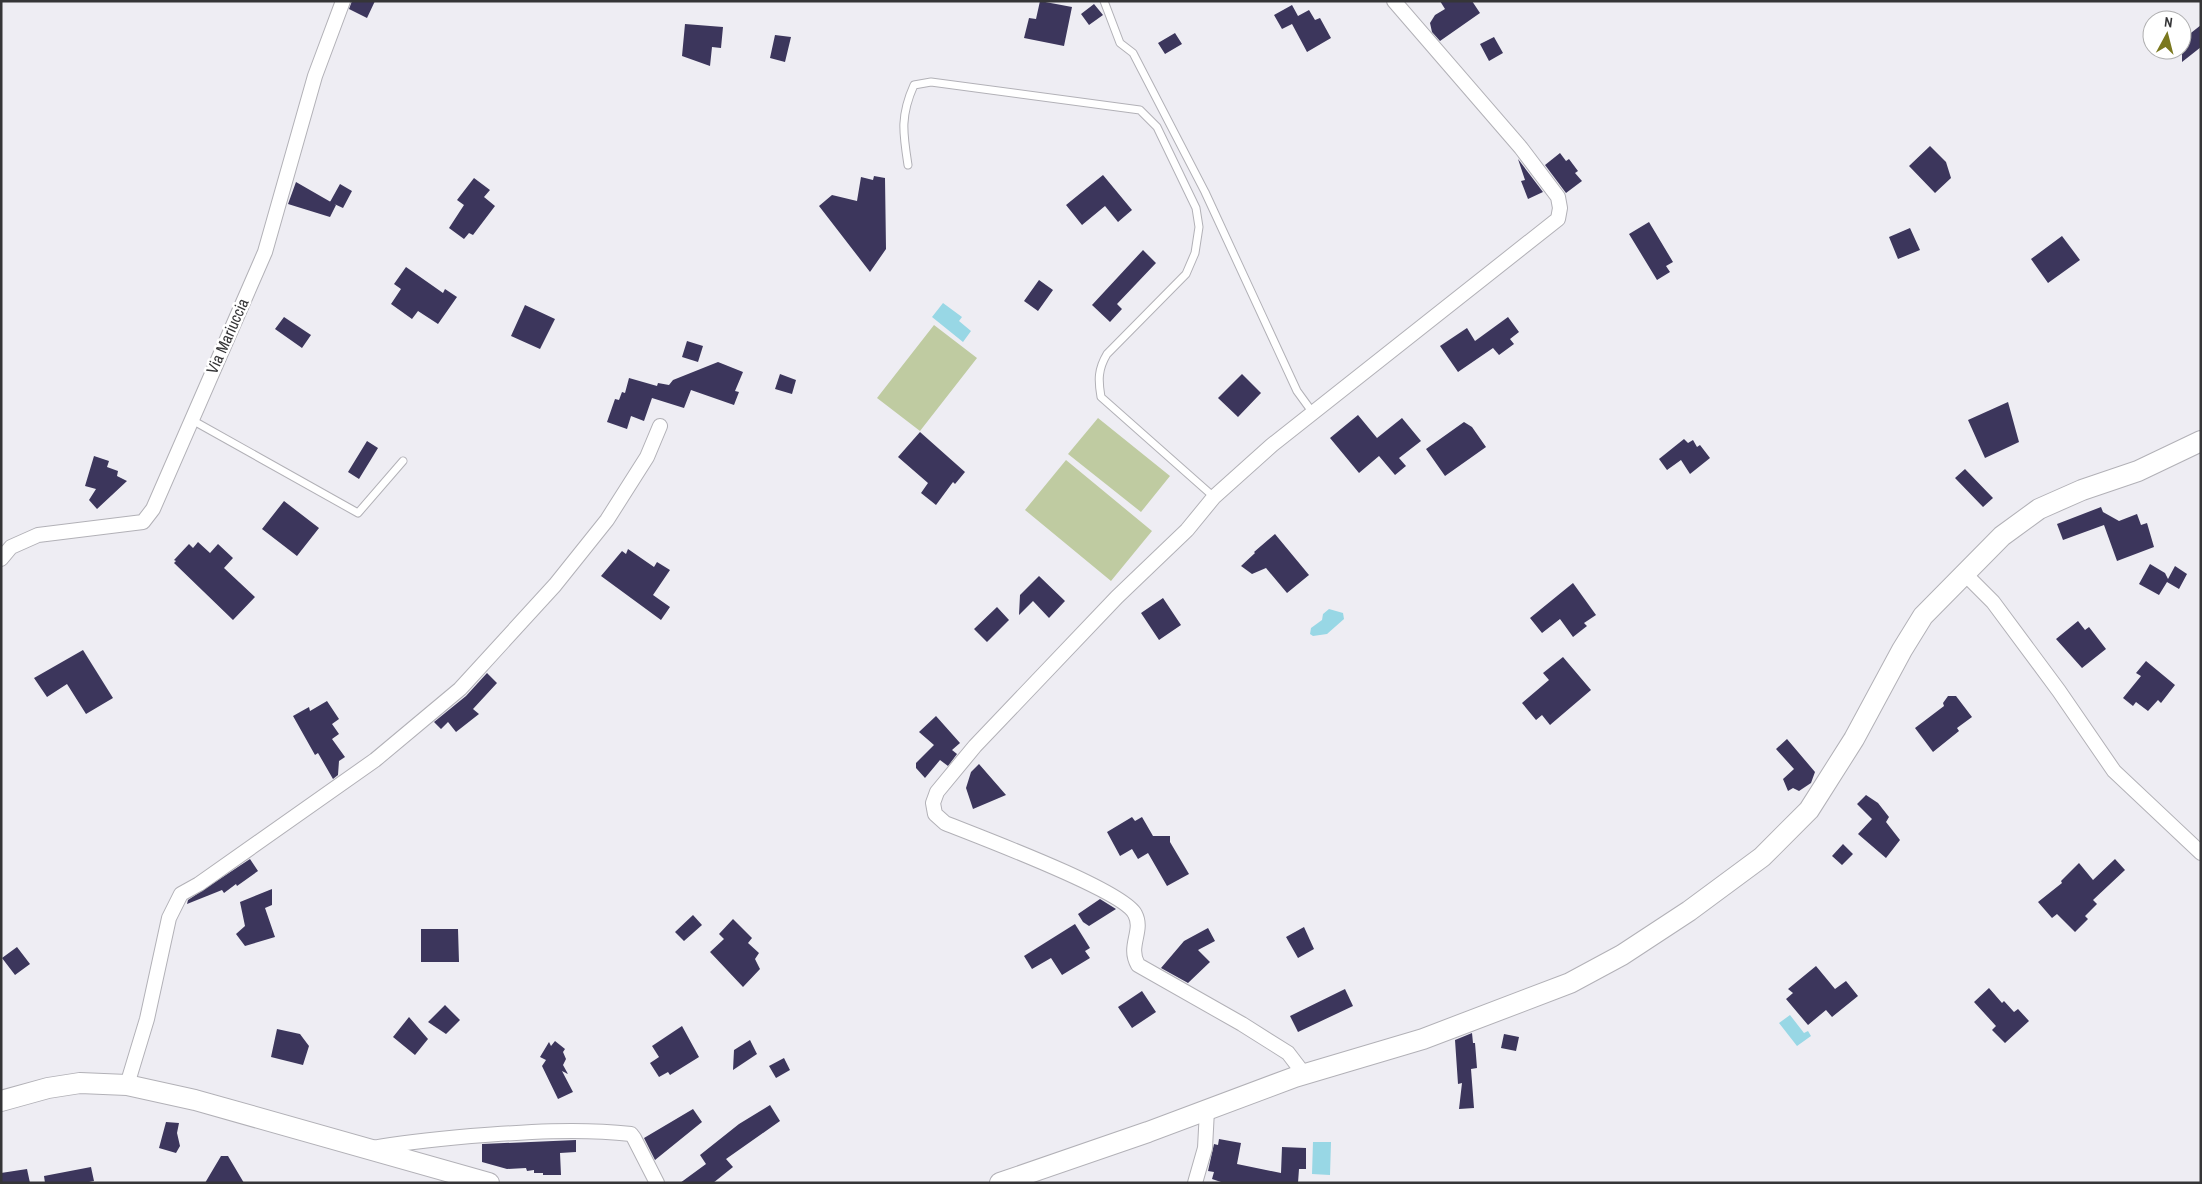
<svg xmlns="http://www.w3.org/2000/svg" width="2202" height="1184" font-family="'Archivo Narrow',sans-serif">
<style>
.green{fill:#bfcba1}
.water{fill:#98d7e5}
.building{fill:#3c365c}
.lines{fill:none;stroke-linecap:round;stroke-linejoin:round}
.service-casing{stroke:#b2b1b7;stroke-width:9}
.minor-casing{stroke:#b2b1b7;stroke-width:16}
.secondary-casing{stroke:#b2b1b7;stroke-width:22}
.service{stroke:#fff;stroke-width:7}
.minor{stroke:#fff;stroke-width:14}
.secondary{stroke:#fff;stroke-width:20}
.labels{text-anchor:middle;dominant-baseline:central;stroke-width:5;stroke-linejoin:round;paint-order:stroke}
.street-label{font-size:16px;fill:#353537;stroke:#fff}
</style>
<rect width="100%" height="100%" fill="#eeedf3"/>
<path class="green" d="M934,325L977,358L920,431L877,398Z
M1098,418L1170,476L1141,512L1068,454Z
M1066,460L1152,531L1111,581L1025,510Z"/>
<path class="water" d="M943,303L962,317L959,321L971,331L963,342L932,317Z
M1329,609L1343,613L1344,619L1327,634L1313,636L1310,634L1311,628L1322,620L1323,614Z
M1790,1015L1804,1033L1808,1031L1811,1036L1797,1046L1779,1023Z
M1313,1142H1331L1330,1175L1312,1174Z"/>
<path class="building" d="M352,1H375L367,18L349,9Z
M1040,1L1072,7L1064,46L1024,38L1029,18L1036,19Z
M1440,1H1472L1480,13L1440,41L1432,32L1430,23L1435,15L1445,9Z
M1094,4L1103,15L1089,25L1081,14Z
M1292,5L1298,16L1309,10L1315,20L1320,18L1331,38L1307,52L1292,24L1282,29L1274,15Z
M685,24L723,27L721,48L712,47L710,66L682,56Z
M2201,25V47L2182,62V40Z
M1175,33L1182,44L1165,54L1158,43Z
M775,35L791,37L785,62L770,58Z
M1494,37L1503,53L1489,61L1480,44Z
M1930,146L1946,162L1951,178L1935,193L1909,166Z
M1560,153L1566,161L1569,159L1578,171L1575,173L1582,181L1566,193L1545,165Z
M1518,159L1543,192L1528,199L1521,181L1525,180Z
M1103,175L1132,210L1118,222L1105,206L1082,225L1066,205Z
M874,176L885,178L886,249L870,272L819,206L832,195L857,201L861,177L873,180Z
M474,178L490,190L484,197L495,206L473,235L469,233L464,239L449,228L464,205L457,200Z
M296,182L336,205L330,217L288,204Z
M340,184L352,191L343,208L330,202Z
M1649,222L1673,262L1666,266L1670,272L1657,280L1629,234Z
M1910,228L1920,250L1898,259L1889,237Z
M2062,236L2080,260L2048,283L2031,259Z
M1143,250L1156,263L1117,304L1122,309L1110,322L1092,305Z
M406,267L443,293L445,289L457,297L438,324L418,311L412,319L391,304L401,289L394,284Z
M1039,280L1053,290L1038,311L1024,301Z
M525,305L555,319L540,349L511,336Z
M284,317L311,335L302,348L275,329Z
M1508,317L1519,332L1510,339L1514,344L1499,355L1493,348L1458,372L1440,346L1467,328L1475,341Z
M687,341L703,346L698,362L682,357Z
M718,362L743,372L735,391L739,392L734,405L691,390L684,408L652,398L644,421L631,416L627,429L607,422L615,399L619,400L622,392L625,393L629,378L657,386L658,383L669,385L673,380Z
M780,374L796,380L792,394L775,389Z
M1242,374L1261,393L1238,417L1218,398Z
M2008,402L2019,442L1985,458L1968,420Z
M1358,415L1377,438L1402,418L1421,441L1399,458L1406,466L1395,475L1379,456L1359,473L1330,438Z
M1464,422L1472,427L1486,447L1445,476L1426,449Z
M920,432L965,472L955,484L953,482L936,505L921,493L928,483L898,457Z
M1684,439L1688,443L1693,440L1697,447L1700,445L1710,458L1690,474L1681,460L1667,470L1659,459Z
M367,441L378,448L359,479L348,472Z
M94,456L109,461L107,467L118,471L117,476L127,481L97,509L89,500L96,489L85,486Z
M1965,469L1993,498L1983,507L1955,478Z
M284,501L319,528L297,556L262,529Z
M2101,507L2103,512L2119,521L2137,514L2141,525L2147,523L2154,547L2117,561L2104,525L2063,540L2057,524Z
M1275,534L1309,575L1287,593L1266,568L1252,574L1241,566L1255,553L1254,552Z
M198,542L210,553L218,544L233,558L224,568L255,597L233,620L174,563L176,561L174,560L189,544L193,548Z
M628,549L654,567L657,562L670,570L653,595L670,607L661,620L601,576L622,551L626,554Z
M2150,564L2165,573L2168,579L2175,566L2187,574L2179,589L2167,582L2159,595L2139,584Z
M1039,576L1065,601L1049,618L1033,601L1019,615L1020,595Z
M1573,583L1596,615L1584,623L1587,626L1573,637L1560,619L1542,633L1530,618Z
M1163,598L1181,625L1159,640L1141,613Z
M997,607L1009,620L987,642L974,629Z
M2078,621L2085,630L2089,627L2106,649L2082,668L2056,639Z
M83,650L113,698L86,714L67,684L47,697L34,678Z
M1563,657L1591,690L1550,725L1542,715L1536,720L1522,703L1549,680L1543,673Z
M2146,661L2175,685L2161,703L2158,700L2148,711L2136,702L2133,706L2123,698L2141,676L2136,673Z
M487,673L497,683L473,709L479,714L456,732L448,722L441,729L434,722L466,696Z
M1948,696H1956L1972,717L1957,728L1959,731L1933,752L1915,728L1944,706L1943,703Z
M327,701L339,719L332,724L339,734L332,739L345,757L339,761L338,775L333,779L318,753L315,755L293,716L309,707L310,711Z
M936,716L960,743L952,750L957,754L948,766L940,760L925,778L916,768V763L934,745L919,732Z
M1787,739L1815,772L1811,783L1799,791L1793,788L1788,791L1783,779L1794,769L1776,749Z
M979,764L1006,795L973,809L966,788L971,772Z
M1866,795L1878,803L1889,817L1886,822L1900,840L1886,858L1858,834L1872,819L1857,804Z
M1132,817L1135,821L1142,817L1153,836H1170V842L1189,874L1167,886L1148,853L1138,859L1132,849L1120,856L1107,832Z
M1843,844L1853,854L1842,865L1832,856Z
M250,859L258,871L237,886L236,884L224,893L222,890L187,904L188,900Z
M2115,859L2125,870L2093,900L2097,904L2085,916L2088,919L2075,932L2057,914L2052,918L2038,902L2062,883L2061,881L2079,863L2093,880Z
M272,889V905L265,908L275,937L245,946L236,934L245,926L240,902Z
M1100,899L1116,909L1089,926L1083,922L1078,914Z
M693,915L702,925L684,941L675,932Z
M733,919L752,938L748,943L759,953L755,959L760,969L743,987L710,952L724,939L719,934Z
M1075,924L1090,948L1085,951L1090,958L1062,975L1051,958L1032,969L1024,956Z
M1304,927L1314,949L1298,958L1286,937Z
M1208,928L1215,941L1198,950L1210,962L1188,983L1161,968L1184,941Z
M421,929H458L459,962H421Z
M17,947L30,964L15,975L2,958Z
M1816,966L1835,989L1846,981L1858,996L1832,1017L1826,1010L1808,1025L1786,999L1793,993L1788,989Z
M1989,988L2002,1003L2004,1001L2014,1012L2018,1009L2029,1021L2005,1043L1992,1030L1996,1026L1974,1002Z
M1345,989L1353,1006L1298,1032L1290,1016Z
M1142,991L1156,1012L1132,1028L1118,1007Z
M445,1005L460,1020L446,1034L428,1022Z
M409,1017L428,1039L415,1055L393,1037Z
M682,1026L699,1057L670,1075L668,1072L659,1077L650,1063L659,1057L652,1046Z
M277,1029L300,1034L309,1046L303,1065L271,1057Z
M1472,1033L1473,1043H1475L1477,1068L1471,1069L1474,1108L1459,1109L1462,1083L1458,1084L1455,1040Z
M1504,1034L1519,1037L1516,1051L1501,1048Z
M750,1040L757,1054L733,1070L734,1050Z
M555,1041L565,1049L563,1052L566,1059L563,1065L568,1074L562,1071L573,1092L558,1099L542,1066L546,1060L540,1057L549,1042L551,1046Z
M784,1058L790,1070L776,1078L769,1066Z
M770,1105L780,1121L726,1159L733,1167L713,1183H680L706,1164L700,1155L739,1124Z
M693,1109L702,1122L655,1160L644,1138Z
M166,1122L179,1123L177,1133L180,1146L176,1153L159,1148Z
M1219,1139L1241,1143L1237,1164L1281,1173L1282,1147L1306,1148V1169H1299L1298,1183H1224L1212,1179L1214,1172L1208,1171L1214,1144L1218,1145Z
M576,1140V1152L560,1153L561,1175H543V1173H534V1170L527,1171L526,1168L507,1169L482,1162V1144Z
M221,1156H228L244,1183H205Z
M91,1167L94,1181L84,1183H45L44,1176Z
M27,1169L30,1183H1V1173Z"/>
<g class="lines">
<g class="service-casing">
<path id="service" d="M1104,1L1120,43L1133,53L1205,192L1297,391L1313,413
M908,165C903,133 900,116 914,85L931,82L1140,110L1157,127L1196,208L1199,227L1195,253L1186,274L1107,354C1098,369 1098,380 1101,397L1214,497
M192,420L358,513L403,461"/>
</g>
<g class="minor-casing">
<path id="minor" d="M1,559L11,547L38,535L143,522L153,509L265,252L315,76L343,1
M1964,573L1993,602L2059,691L2114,771L2201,853
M1304,1074L1288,1053L1242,1024L1138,965C1127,946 1144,931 1135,914C1123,890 977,836 945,823L935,814L933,803L937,792L975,746L1117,597L1187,530L1214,497L1272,445L1558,219L1560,208L1558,197L1521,148L1394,1
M127,1085L147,1019L169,918L181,894L199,884L375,760L460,689L555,585L607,520L647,457L660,426
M373,1148C405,1142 438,1139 471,1136C524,1132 578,1128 631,1134L634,1138L657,1183
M1195,1183L1205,1148L1207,1110"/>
</g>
<g class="secondary-casing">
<path id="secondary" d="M1,1101L48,1088L80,1083L127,1085L195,1100L489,1183
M1000,1183L1148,1132L1295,1077L1423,1039L1570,983L1622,955L1689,911L1762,857L1809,810L1854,739L1902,650L1923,616L2002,536L2039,509L2082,490L2138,471L2201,441"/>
</g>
<use href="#service" class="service"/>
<use href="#minor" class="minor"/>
<use href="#secondary" class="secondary"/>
</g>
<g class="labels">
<g class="street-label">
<text transform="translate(227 336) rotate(-66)">Via Mariuccia</text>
</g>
</g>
<rect width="2202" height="1184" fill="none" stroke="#353537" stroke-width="5"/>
<g transform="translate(2167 35) rotate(7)"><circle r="24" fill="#ffffff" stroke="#aeaeaf"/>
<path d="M0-4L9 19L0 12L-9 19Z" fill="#7a781e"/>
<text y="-8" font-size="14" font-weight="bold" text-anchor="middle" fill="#353537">N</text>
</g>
</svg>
